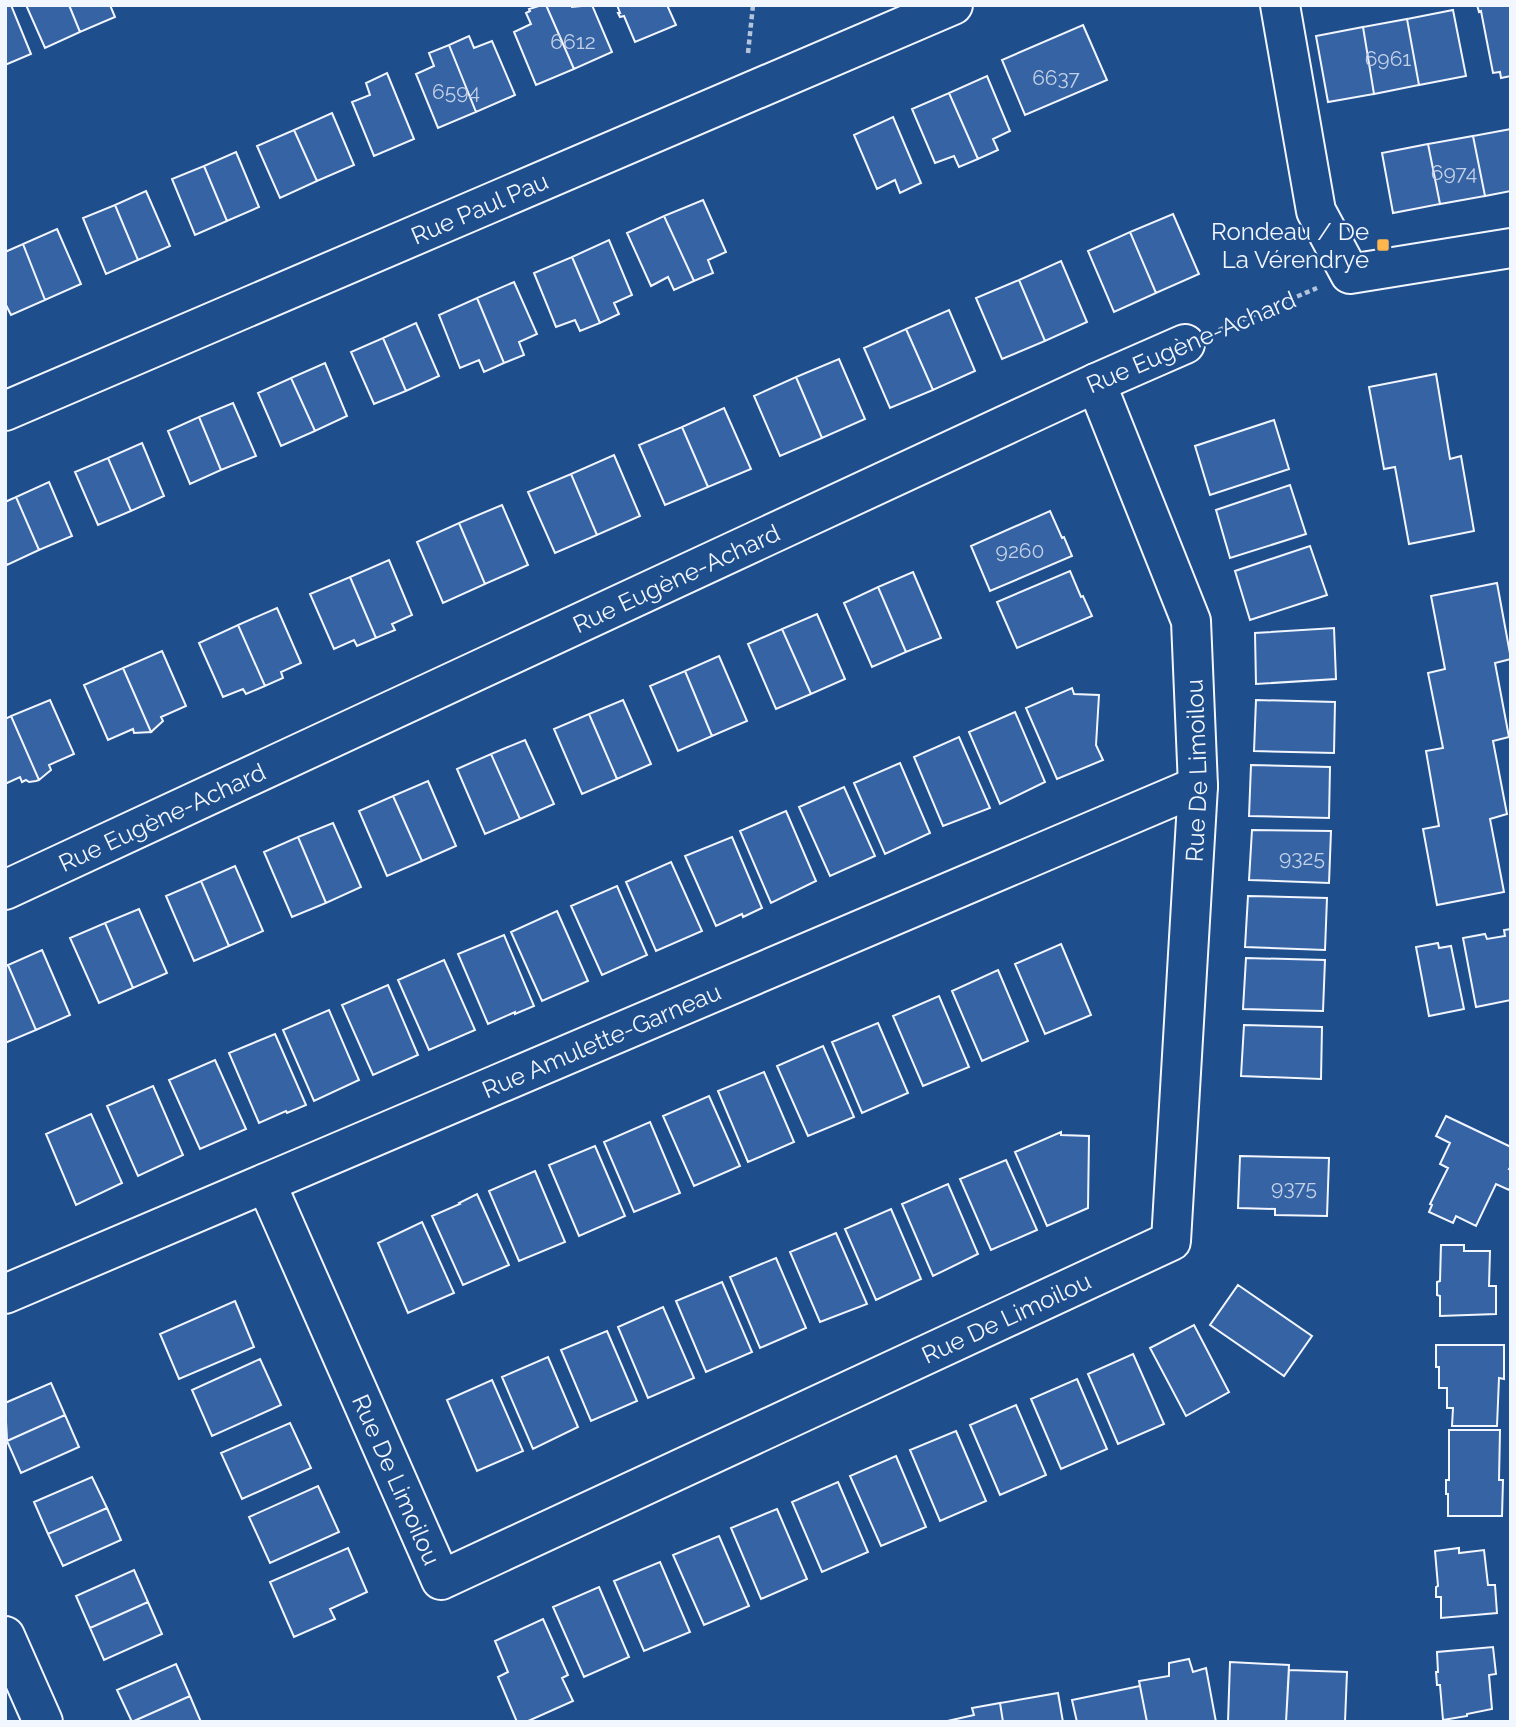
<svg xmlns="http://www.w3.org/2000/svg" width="1516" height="1727" font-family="Raleway,sans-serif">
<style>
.building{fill:#3563a3;stroke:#f2f6ff;stroke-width:2}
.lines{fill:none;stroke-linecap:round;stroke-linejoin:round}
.minor-casing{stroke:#f2f6ff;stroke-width:42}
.path{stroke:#b3c4dc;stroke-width:4.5;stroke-dasharray:5 3.5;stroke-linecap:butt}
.minor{stroke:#1f4e8c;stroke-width:38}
.poi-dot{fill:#ffb74d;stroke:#1f4e8c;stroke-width:2.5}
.labels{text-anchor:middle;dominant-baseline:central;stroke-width:5;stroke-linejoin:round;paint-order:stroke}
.number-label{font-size:21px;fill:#c3d1e8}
.street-label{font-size:24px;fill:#f2f6ff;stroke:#1f4e8c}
.poi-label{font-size:24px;fill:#f2f6ff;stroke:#1f4e8c;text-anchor:end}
</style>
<rect width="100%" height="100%" fill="#1f4e8c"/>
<path class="building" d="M5,5H11L31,54L5,65Z
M26,5H69L80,32L45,48Z
M69,5H110L115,17L80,32Z
M542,5H546L574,69L536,85L514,32L531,24L526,13L530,11L529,9Z
M546,5H571L572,7L592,5L612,52L574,69Z
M617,5H667L676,25L635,42L624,16L620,17L618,13H620Z
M1477,5H1511V76L1501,78L1500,72L1493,73L1481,11L1479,12Z
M1453,10L1466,76L1419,85L1407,19Z
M1407,19L1419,85L1374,94L1363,27Z
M1083,25L1107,80L1025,115L1002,60Z
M1363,27L1374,94L1328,102L1316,36Z
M469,36L474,48L492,41L515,95L476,112L449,45Z
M449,45L476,112L438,128L416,74L434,66L429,53Z
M387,73L414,139L374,156L352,102L370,95L366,83Z
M987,76L1010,131L993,139L998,150L978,159L949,93Z
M949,93L978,159L959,167L954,156L935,163L912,109Z
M332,113L354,165L317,181L294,130Z
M893,117L921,183L900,193L895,180L877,189L854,135Z
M1511,129V191L1485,196L1473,136Z
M294,130L317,181L280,198L257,146Z
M1473,136L1485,196L1440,204L1428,144Z
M1428,144L1440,204L1393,213L1382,153Z
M236,152L259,207L227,221L204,166Z
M204,166L227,221L195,235L172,179Z
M146,191L170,246L138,260L115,205Z
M703,200L726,252L708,260L713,273L694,281L664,216Z
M115,205L138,260L106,274L83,218Z
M1173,214L1199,274L1156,293L1130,232Z
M664,216L694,281L674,290L668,277L651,286L627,233Z
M57,229L81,284L45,300L23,244Z
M1130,232L1156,293L1114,312L1088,251Z
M609,240L632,295L614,303L619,314L600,323L572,257Z
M23,244L45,300L11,315L5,303V252Z
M572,257L600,323L580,331L575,320L556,327L534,273Z
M1061,261L1087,322L1045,341L1019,280Z
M1019,280L1045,341L1002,359L976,298Z
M514,282L537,334L519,342L524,355L504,363L477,298Z
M477,298L504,363L484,372L479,360L460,368L439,315Z
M949,310L975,371L933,390L906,329Z
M416,323L439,376L406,391L383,338Z
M906,329L933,390L890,408L864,348Z
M383,338L406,391L374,404L351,352Z
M839,359L865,419L822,438L796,377Z
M325,363L347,416L315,431L291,378Z
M1436,374L1450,459L1461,456L1474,531L1409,544L1395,467L1384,469L1369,387Z
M796,377L822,438L780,456L754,396Z
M291,378L315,431L281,446L258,393Z
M233,403L256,456L221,470L199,417Z
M724,408L751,469L708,487L682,427Z
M199,417L221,470L190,484L168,431Z
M1274,420L1289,469L1210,495L1195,446Z
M682,427L708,487L665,505L639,445Z
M142,443L164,496L131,511L108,458Z
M614,455L640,516L597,535L571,474Z
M108,458L131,511L98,525L75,472Z
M571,474L597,535L555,553L528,492Z
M49,482L72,536L39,550L16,497Z
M1290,485L1306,534L1230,558L1216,510Z
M16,497L39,550L7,565L5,561V502Z
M502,505L528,565L485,584L459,523Z
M1050,511L1062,538L1064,537L1072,556L990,591L971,546Z
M459,523L485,584L443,603L417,542Z
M1310,546L1327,595L1250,620L1235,571Z
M389,560L412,615L392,624L395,630L376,638L350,577Z
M1070,571L1081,597L1083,596L1092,616L1017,648L997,602Z
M913,572L941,638L906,652L878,587Z
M350,577L376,638L357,646L354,640L334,649L310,594Z
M1497,583L1511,659L1495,663L1509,737L1493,741L1507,814L1490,819L1504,892L1437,905L1423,829L1439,826L1426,751L1443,748L1428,673L1445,669L1431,596Z
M878,587L906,652L872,667L844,603Z
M277,608L301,663L281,672L283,678L265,686L238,625Z
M817,614L845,679L811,694L782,629Z
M238,625L265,686L246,694L243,689L223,697L199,643Z
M1334,628L1336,679L1256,684L1255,633Z
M782,629L811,694L776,709L748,644Z
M162,651L186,706L161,717L163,721L151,732L123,668Z
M719,656L747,721L712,736L685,671Z
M123,668L151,732L134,733L133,729L108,740L84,685Z
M685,671L712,736L678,751L650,686Z
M1072,688L1074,694L1099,695L1096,745L1103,760L1057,779L1026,708Z
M50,700L74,754L49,765L51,770L39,780L11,716Z
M623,700L651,764L617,779L589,714Z
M1256,700L1335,702L1334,753L1254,751Z
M1015,712L1045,782L1000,804L969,732Z
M589,714L617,779L582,794L554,729Z
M11,716L39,780L36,781L29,782L26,780L22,782L20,777L5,784V719Z
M959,737L990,808L943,826L914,757Z
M525,740L554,804L520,819L491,754Z
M491,754L520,819L485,834L457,769Z
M900,763L930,833L885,854L854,783Z
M1251,765L1330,767L1329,818L1249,816Z
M428,781L456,846L422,861L393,796Z
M844,787L875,856L830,876L799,807Z
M393,796L422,861L387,876L359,811Z
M786,811L816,881L771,903L740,831Z
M333,823L361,887L326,903L298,837Z
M1252,830L1331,831L1329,883L1249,880Z
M298,837L326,903L292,917L264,852Z
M732,837L762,908L743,917L742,914L716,926L685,856Z
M671,862L702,931L656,951L626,882Z
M235,866L263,931L229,946L201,881Z
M201,881L229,946L194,961L166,896Z
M617,886L647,955L602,975L571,906Z
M1248,896L1327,898L1325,950L1245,947Z
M139,909L167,973L133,988L105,923Z
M557,911L588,981L542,1001L511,932Z
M105,923L133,988L99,1003L70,938Z
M1511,929V1000L1476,1007L1463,938L1485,934L1487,939L1505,936L1504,930Z
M504,935L534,1006L515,1014V1012L488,1024L458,954Z
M1438,943L1439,948L1451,946L1464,1009L1429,1016L1416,947Z
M1061,944L1091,1015L1045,1034L1015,964Z
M42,950L70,1015L36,1030L8,965Z
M1246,958L1325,960L1323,1011L1243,1009Z
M444,960L475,1030L429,1050L398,980Z
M8,965L36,1030L5,1043V966Z
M998,970L1028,1041L982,1061L952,991Z
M388,985L418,1055L373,1075L342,1005Z
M939,996L969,1067L923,1086L893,1016Z
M329,1010L359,1080L314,1101L283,1030Z
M878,1023L908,1093L862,1113L832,1042Z
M1244,1025L1322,1027L1321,1079L1241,1076Z
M275,1034L306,1105L287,1113L286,1111L259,1123L229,1053Z
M823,1046L854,1117L808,1136L777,1066Z
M215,1060L246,1129L200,1149L169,1080Z
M764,1072L794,1142L748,1162L718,1091Z
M153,1086L183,1155L138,1176L107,1106Z
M709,1096L740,1166L694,1186L663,1116Z
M91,1114L122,1183L76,1205L46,1134Z
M1446,1116L1511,1147V1166L1509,1169L1511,1170V1186L1509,1190L1496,1184L1476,1226L1456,1216L1453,1223L1429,1212L1432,1205L1430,1204L1448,1168L1440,1164L1450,1143L1436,1136Z
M650,1122L680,1193L634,1212L604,1142Z
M1061,1132V1135L1089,1136L1088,1208L1047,1226L1015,1152Z
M595,1146L625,1216L579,1236L549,1165Z
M1240,1156L1329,1158L1327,1216L1275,1215V1209L1238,1208Z
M1006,1160L1037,1230L991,1250L960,1179Z
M535,1171L565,1242L519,1261L489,1191Z
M948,1184L978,1254L933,1276L902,1204Z
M477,1194L509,1265L463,1285L432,1216L460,1204L459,1203Z
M891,1209L921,1279L876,1300L845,1229Z
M422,1222L454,1293L408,1313L378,1243Z
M836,1233L867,1304L820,1322L790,1252Z
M1441,1245H1464V1251H1490L1489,1286H1496V1314L1440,1316V1296L1437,1295V1282L1440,1281Z
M776,1258L806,1328L760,1348L730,1277Z
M722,1282L752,1352L706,1372L676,1301Z
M1238,1285L1312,1336L1284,1376L1210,1325Z
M235,1301L254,1347L179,1379L160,1334Z
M663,1307L694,1378L648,1398L618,1327Z
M1194,1325L1229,1392L1186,1416L1150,1348Z
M607,1331L637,1401L591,1421L561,1350Z
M1436,1345H1504V1379L1499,1378L1497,1426H1452L1453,1408H1447V1388H1439V1367H1436Z
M1133,1354L1164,1424L1118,1444L1088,1374Z
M548,1357L578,1427L533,1449L502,1377Z
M260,1359L281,1405L212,1436L192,1390Z
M1077,1379L1107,1449L1061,1469L1031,1399Z
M492,1380L523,1451L477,1471L447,1400Z
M51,1383L65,1415L7,1441L5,1403Z
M1016,1405L1046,1475L1000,1495L970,1425Z
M65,1415L79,1447L21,1473L7,1441Z
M290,1423L311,1468L242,1499L221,1453Z
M1449,1430H1500L1499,1480H1503L1502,1516H1448V1494H1446V1480H1449Z
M956,1431L986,1501L940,1521L910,1450Z
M896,1456L926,1527L881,1546L850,1476Z
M92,1477L107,1508L48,1534L34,1502Z
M838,1482L868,1552L822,1572L792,1502Z
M318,1486L339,1532L270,1563L249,1517Z
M107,1508L121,1540L63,1566L48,1534Z
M777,1509L807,1579L761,1599L731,1528Z
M719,1536L749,1606L704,1625L673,1555Z
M348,1548L367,1592L330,1609L335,1619L294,1637L270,1582Z
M1459,1548V1553L1484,1550L1488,1585H1495L1497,1613L1441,1618V1597H1436V1587L1438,1586L1435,1551Z
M660,1562L690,1632L644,1651L614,1581Z
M134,1570L148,1602L90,1628L76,1596Z
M599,1587L629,1657L584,1677L553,1607Z
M148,1602L162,1634L104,1660L90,1628Z
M543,1619L568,1675L562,1678L573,1701L526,1722H517L498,1677L508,1672L495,1641Z
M1493,1647L1496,1674L1489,1675L1492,1709L1467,1714V1716L1443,1720L1440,1685H1437L1436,1672H1438L1437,1652Z
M1189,1659L1193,1672L1206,1668L1216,1722H1147L1139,1681L1169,1676V1663Z
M1230,1662L1289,1665L1286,1722H1228Z
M176,1664L190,1696L132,1722L117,1690Z
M1289,1670L1347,1672L1345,1722H1286Z
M1140,1686L1147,1722H1077L1072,1700Z
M1058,1693L1063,1722H1003L1000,1703Z
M190,1696L201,1722H132L134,1721Z
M1000,1703L1003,1722H943L974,1715L972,1708Z"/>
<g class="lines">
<g class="minor-casing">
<g id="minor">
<path d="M1280,5L1316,211L1350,274L1511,248"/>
<path id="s1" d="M5,411L953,5"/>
<path id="s2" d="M5,890L1096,383L1185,344"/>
<path id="s3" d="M266,1183L441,1580L1171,1241L1198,786L1191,621L1096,383"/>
<path id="s4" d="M5,1294L1198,786"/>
<path d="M5,1636L43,1722"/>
</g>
</g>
<path class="path" d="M748,53L753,5
M1219,330L1317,288"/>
<use href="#minor" class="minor"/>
</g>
<rect class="poi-dot" x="1376" y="238" width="14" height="14" rx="3.5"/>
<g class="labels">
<g class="number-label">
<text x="573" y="41">6612</text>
<text x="1388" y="58">6961</text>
<text x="1056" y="77">6637</text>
<text x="456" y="91">6594</text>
<text x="1454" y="172">6974</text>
<text x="1020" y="550">9260</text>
<text x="1302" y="857">9325</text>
<text x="1294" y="1187">9375</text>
</g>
<g class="street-label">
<text stroke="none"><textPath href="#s1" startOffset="516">Rue Paul Pau</textPath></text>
<text transform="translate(1191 342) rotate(-23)">Rue Eugène-Achard</text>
<text stroke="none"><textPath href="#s2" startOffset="740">Rue Eugène-Achard</textPath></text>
<text stroke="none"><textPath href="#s3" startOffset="1710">Rue De Limoilou</textPath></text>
<text stroke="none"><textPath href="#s2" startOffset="173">Rue Eugène-Achard</textPath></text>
<text stroke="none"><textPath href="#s4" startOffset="648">Rue Amulette-Garneau</textPath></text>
<text stroke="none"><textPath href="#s3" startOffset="1057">Rue De Limoilou</textPath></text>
<text stroke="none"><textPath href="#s3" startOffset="324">Rue De Limoilou</textPath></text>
</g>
<g class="poi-label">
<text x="1369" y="231">Rondeau / De<tspan x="1369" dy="28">La Vérendrye</tspan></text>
</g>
</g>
<rect width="1516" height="1727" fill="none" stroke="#f2f6ff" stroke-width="14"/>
</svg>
